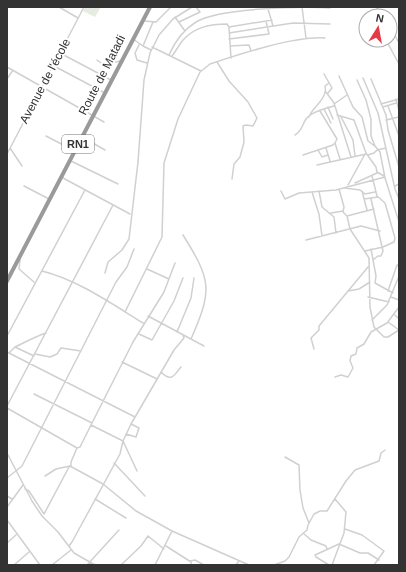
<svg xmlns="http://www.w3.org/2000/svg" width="406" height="572" font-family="Helvetica,sans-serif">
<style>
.green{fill:#e6ecdf}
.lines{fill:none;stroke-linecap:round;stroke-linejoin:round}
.street{stroke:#d0d0d0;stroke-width:1.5}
.highway{stroke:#9a9a9a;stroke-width:4}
.labels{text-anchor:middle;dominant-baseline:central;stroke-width:4;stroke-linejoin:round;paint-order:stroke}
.shield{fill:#fff;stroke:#707070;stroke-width:1}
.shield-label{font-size:11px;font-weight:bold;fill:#333}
.street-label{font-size:12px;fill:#333;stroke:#fff}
</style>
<rect width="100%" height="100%" fill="#fff"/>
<path class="green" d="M85,7H101L95,17L83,11Z"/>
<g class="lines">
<path class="street" d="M59,7L78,18
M302,7L306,38
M376,7L384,16
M268,9L273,26
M175,17L185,31
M145,21L156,22L171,7
M179,22L200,12L196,7
M390,26L399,43
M229,27L272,20
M229,33L293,23L330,24
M133,39L143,46L153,22
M229,39L269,34L266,21
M386,40L399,64
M139,45L135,53L137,60L147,63
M143,46L151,50
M230,46L249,45L251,51
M152,47L201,71
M60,53L111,80
M169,55C175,41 183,30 196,22C218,8 303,6 330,8
M172,56C176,51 179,45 183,40C195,27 210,24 227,24L229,27L231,58
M97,60L104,65L120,61
M217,62L229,81L248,102L257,118L253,126L246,125L243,126L244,142L240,157L234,164L232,179
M54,66L105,93
M7,67L104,122
M324,74L332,88L328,93
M339,76L353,107L362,117L368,141L376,147
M363,78L378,113L395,189L399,199
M7,79L13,70
M371,79L386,115L388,130L399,167
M357,80L366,100L371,119V136L375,146L380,152L385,178L399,222
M326,92L334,103L351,157
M396,99L399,111
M334,104L347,95
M381,104L399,99
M388,106L399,136
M328,107L333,119
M383,107L396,103
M324,109L331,123
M320,111L337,139L335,143L340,159
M337,115L354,120L366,153L376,167L377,172L384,176
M309,117C312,108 324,101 325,92C326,90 325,88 325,86L329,83
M341,117L353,140L355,156
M386,120L399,117
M295,135C302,131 302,125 306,119C311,112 326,108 334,106
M46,136L75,151
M84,138L105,150
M10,148L22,166
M326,148L330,161
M318,150L322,157L328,155
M7,154L84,7
M303,155L333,145L335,143
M368,155L374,153L377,150L386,148
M71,161L118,184
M317,165L366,154
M63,178L130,214
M355,183L377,173
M348,185L365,154
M24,186L49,199
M395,186L399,184
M345,188L360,190L365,194L375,192
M339,189L344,207L343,212L347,216L350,229L369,258L370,307L374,327L384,337H388L399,330
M281,191L285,199L299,193L336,190L385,177
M319,191L322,207L334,217L336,233
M362,191L367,210
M312,192L319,214L322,236
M364,199L378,197
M371,199L383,251L381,256H378L373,260
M331,213L343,211
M347,216L374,209
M183,235C211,280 213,289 191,339
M306,240L361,226L380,231
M371,249L376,276L375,283L393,293
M365,251L383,247L394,242L395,238L385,203L377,196L372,176
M20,260L19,269L34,282
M147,269L169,279
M42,271C78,280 112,304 143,323
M105,273L108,262L122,250L129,239L138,162L144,80L150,53L159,35L173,19L192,7
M348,291L359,289L370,282
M388,291L397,265L399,266
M368,297L389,302
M391,297L399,300
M125,312L162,237L164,163L178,119L200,72L210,64C240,54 294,36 325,38
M395,315L399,319
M148,316L204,346
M372,320L387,305L399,276
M388,322L399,330
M177,332L191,298L194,278
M139,334L152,340L174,301L183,278
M7,336L85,190
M15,347C26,342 34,337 46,333
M314,349L311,338L319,330V326L368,267
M7,352L135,417
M9,353L15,347L34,356
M35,354L50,357L57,354L61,348L81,351
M122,362L157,379
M161,372C172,383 174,375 181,367
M335,377L341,375L348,377L353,368L350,361L351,356L356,354L357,348L364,344L371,332L387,323L399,307
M34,394L92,423L91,425L123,441L137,471
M7,406L113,205
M7,408L77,448
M92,423L133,342L164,292L175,263
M126,434L136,437L139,428L131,424
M7,453L32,501L42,516L58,532L74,553L95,565
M285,457L299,465L300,490L303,508L309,523
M114,463L145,496
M71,467V462L77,448L80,447L91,425
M45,476L56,469L70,466L103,484L136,511L172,531L249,565
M7,478L22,466L116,282L127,267L134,249
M25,489L29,491L44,514L69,467
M7,496L12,499
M95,499L126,518
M7,507L23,485
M7,520L40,565
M345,529L362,535L384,551L374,565
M303,533L311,540L326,546L327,549
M7,543L16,535
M69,546L72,542L120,454L123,441L131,424L174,350L184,338L183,335
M166,546L191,562V565
M190,561L195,560L204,565
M14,565L29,552
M52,565L71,550
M87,565L119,530
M121,565L141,546L148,536L164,549
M155,565L172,531
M236,565L239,561
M274,565L285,561L289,557L299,537L307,530L308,525L314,514L320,511H327L346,481L355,470L379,461L381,453L385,450
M329,565L316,557L315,555L339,544L360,553H368L379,560
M332,565L344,533L346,512L335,499"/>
<path class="highway" d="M7,281L150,7"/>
</g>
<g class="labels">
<rect class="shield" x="62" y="135" width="32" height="18" rx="3"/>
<g class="shield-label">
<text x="78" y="144">RN1</text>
</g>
<g class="street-label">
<text transform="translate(102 75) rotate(-63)">Route de Matadi</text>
<text transform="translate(45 81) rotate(-62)">Avenue de l'école</text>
</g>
</g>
<rect width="406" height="572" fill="none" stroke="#333333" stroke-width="16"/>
<g transform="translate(378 28) rotate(11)"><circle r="19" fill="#ffffff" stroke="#adadad"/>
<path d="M0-3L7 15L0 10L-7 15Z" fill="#e63946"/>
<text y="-6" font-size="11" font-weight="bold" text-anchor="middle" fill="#333333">N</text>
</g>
</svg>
